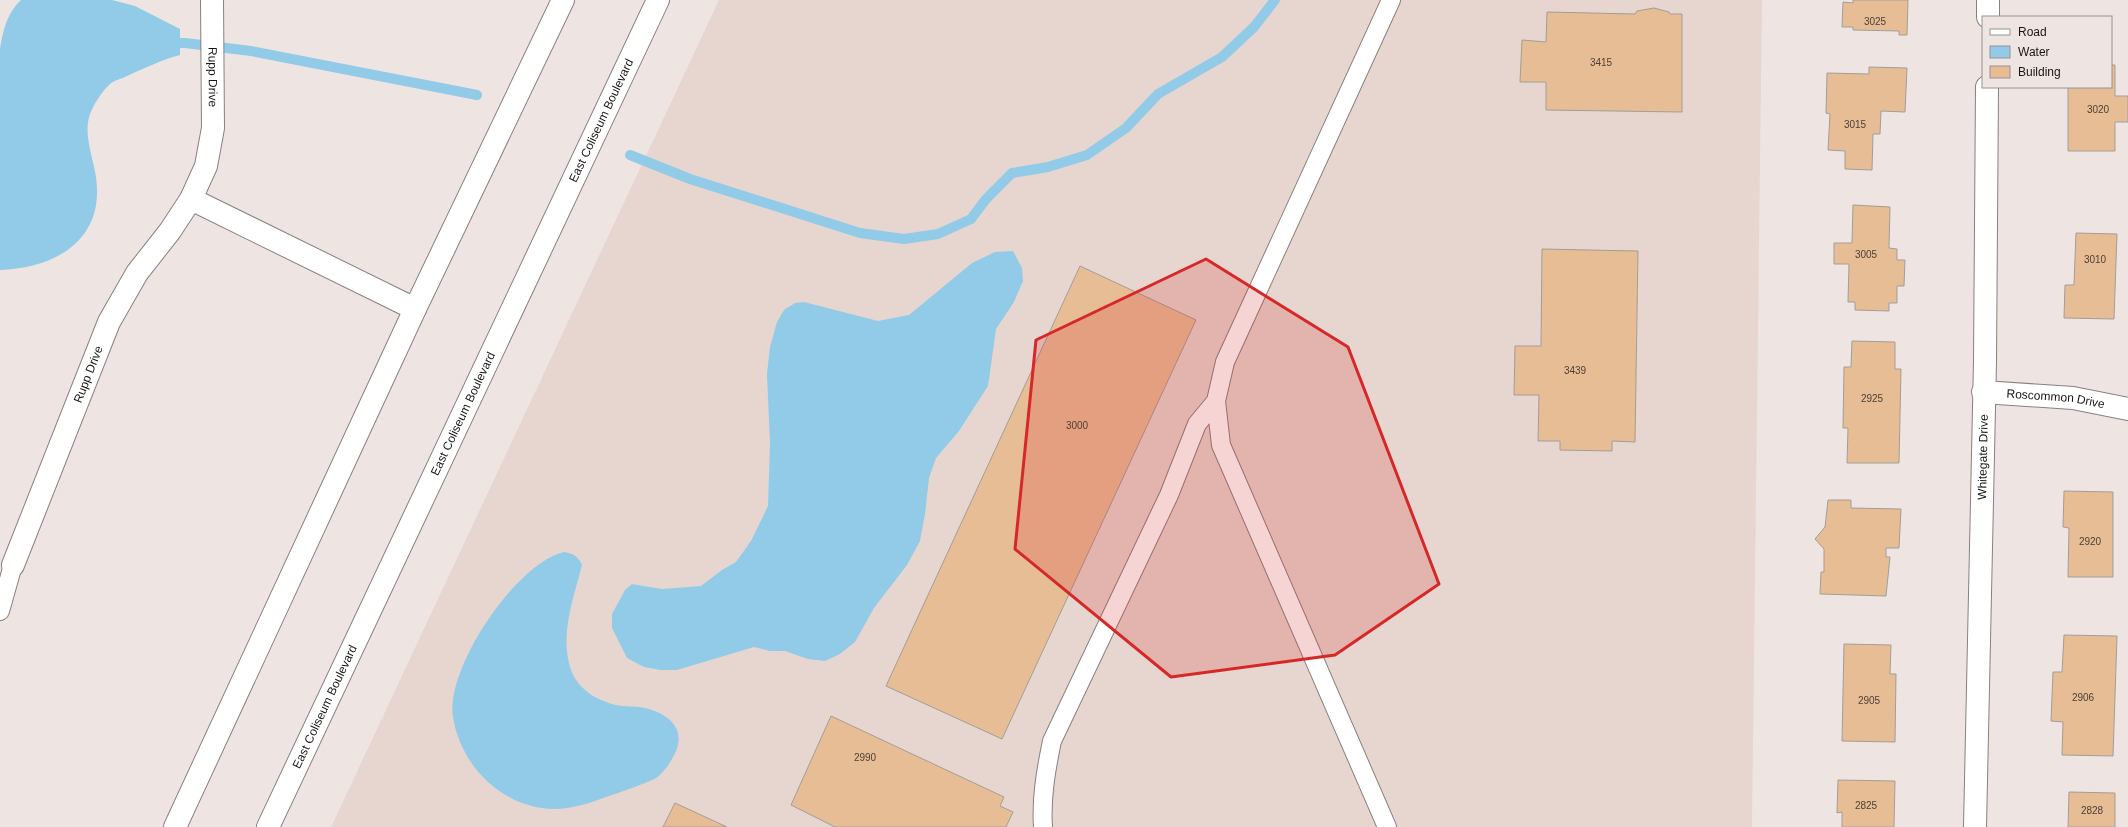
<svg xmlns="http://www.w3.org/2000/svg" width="2128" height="827" font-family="Arial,sans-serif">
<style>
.built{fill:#e6d6cf}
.water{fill:#92cbe8}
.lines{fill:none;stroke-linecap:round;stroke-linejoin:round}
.stream{stroke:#92cbe8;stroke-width:10}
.building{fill:#e7bd95;stroke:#a39d98}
.service-casing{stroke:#88817e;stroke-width:20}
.minor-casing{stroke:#88817e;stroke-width:24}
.trunk-casing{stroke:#88817e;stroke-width:24}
.service{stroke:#fff;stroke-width:18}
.minor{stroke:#fff;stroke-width:22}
.trunk{stroke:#fff;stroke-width:22}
.marked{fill:#d62828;fill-opacity:0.2;stroke:#d62828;stroke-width:3;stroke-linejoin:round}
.labels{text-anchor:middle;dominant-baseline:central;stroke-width:3;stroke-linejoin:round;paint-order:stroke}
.number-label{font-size:10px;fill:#4c3f34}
.street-label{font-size:12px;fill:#181514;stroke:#eee5e2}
</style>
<rect width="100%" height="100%" fill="#eee5e2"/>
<path class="built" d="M719,0H1762L1752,827H331Z"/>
<path class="water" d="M21,0H112L135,6L180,29V55C161,60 145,68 127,76C122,79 114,80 110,84C102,91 94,104 90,114C83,134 93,157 96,177C105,240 56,268 0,270V49C3,30 7,13 21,0Z
M1013,251L1022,268L1023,281L1014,302L996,329L988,386L959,431L936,458L929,478L925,514L920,541L907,565L874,608L855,642L840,654L825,661L808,659L785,651H770L754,647L677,670H661L644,667L627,658L612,628V614L625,590L632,584L662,589L701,586L722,570L736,562L751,541L768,506L770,443L767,374L770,347L777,322L784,310L795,303L804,302L878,321L909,315L972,263L995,252Z
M564,552C574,554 578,556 582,565C574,597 561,630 569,663C573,682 587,695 606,702C617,707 628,706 639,707C662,710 687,725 676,751C672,760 664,773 656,778C644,784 619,793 606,797C590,803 572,809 554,809C503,808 461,767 453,717C445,669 516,563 564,552Z"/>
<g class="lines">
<path class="stream" d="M168,43H185L251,51L477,95
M630,155L690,179L860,233L904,239L938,234L971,219L986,199L1012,173L1048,167L1087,155L1126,128L1158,94L1222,57L1254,27L1275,0"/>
</g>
<path class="building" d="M1853,0H1908L1907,35H1899V31L1853,30V27H1842L1843,2L1853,3Z
M1654,8L1669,12L1670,14H1682V112L1546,110V82H1520L1522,40L1546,42L1547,12L1635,14L1637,11Z
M2111,65H2115V96H2128V122H2115V151H2068V87H2111Z
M1869,67L1907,68L1905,112L1881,111L1880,134H1873L1872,170L1845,169V151L1828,150L1830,114L1826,113L1827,73L1869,74Z
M1853,205L1890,207L1889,248L1897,249V260H1905L1904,286H1897V303H1889V311L1855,310V302H1848L1849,264H1834V243H1852Z
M2076,233L2117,234L2114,319L2064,318L2065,285H2074Z
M1542,249L1638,251L1635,442L1612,441V451L1560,450V441H1538L1539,395H1514L1515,346H1541Z
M1080,266L1196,320L1002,739L886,686Z
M1852,341L1895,342V369H1901L1899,463H1847L1848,428H1843L1844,367H1851Z
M2064,491L2113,492V577H2068L2069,528L2063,527Z
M1828,500H1851V508L1901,509L1899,548H1886V557H1890L1886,596L1820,594L1821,572H1824V549L1815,539L1825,527Z
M2064,635L2117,636L2113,756L2062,755L2063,722L2051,721L2053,672H2062Z
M1844,644L1891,645L1890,674H1896L1895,742L1842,741Z
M831,716L1004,797L1000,806L1013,812L1006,827H835L791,805Z
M1838,780L1895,781L1894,827H1842V812L1837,813Z
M2069,792L2115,793V827H2068Z
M675,803L727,827H663Z"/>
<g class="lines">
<g class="service-casing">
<path id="service" d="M0,611L13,565
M1043,827C1041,798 1046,770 1052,741L1169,495L1197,424L1216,401
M1387,827L1221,445L1216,401L1225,362L1391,0"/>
</g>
<g class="minor-casing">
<g id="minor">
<path id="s1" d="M212,0L213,128L206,166L191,199L415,309"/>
<path d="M1988,17V0"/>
<path id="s2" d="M1983,392L2073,398L2128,409"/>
<path id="s3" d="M13,565L109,322L137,273L170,231L191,199"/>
<path id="s4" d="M1975,827L1985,361L1987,87"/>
</g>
</g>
<g class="trunk-casing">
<g id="trunk">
<path d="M175,827L415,309L563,0"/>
<path id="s5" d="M268,827L658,0"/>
</g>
</g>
<use href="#service" class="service"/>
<use href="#minor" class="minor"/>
<use href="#trunk" class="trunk"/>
</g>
<path class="marked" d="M1206,259L1348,347L1439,584L1335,655L1171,677L1015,549L1036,340Z"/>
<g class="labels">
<g class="number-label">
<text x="1875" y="21">3025</text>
<text x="1601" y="62">3415</text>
<text x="2098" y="109">3020</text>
<text x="1855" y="124">3015</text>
<text x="1866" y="254">3005</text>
<text x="2095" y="259">3010</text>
<text x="1575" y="370">3439</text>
<text x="1872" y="398">2925</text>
<text x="1077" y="425">3000</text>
<text x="2090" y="541">2920</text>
<text x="2083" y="697">2906</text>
<text x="1869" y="700">2905</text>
<text x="865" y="757">2990</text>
<text x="1866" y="805">2825</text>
<text x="2092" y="810">2828</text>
</g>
<g class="street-label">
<text stroke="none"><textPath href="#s1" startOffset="77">Rupp Drive</textPath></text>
<text stroke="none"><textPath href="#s5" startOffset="781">East Coliseum Boulevard</textPath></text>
<text stroke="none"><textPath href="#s3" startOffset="205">Rupp Drive</textPath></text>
<text stroke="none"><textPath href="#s2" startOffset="73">Roscommon Drive</textPath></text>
<text stroke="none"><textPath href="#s5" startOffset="457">East Coliseum Boulevard</textPath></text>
<text stroke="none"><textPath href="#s4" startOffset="370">Whitegate Drive</textPath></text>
<text stroke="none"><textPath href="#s5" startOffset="133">East Coliseum Boulevard</textPath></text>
</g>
</g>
<rect x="1982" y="16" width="130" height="72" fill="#eee5e2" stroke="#989290"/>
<rect x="1990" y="29" width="20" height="6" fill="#ffffff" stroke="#989290"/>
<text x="2018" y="36" font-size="12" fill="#181514">Road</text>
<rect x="1990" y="46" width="20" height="12" fill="#92cbe8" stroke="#989290"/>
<text x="2018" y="56" font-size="12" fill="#181514">Water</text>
<rect x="1990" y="66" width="20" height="12" fill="#e7bd95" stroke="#989290"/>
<text x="2018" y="76" font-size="12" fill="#181514">Building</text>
</svg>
